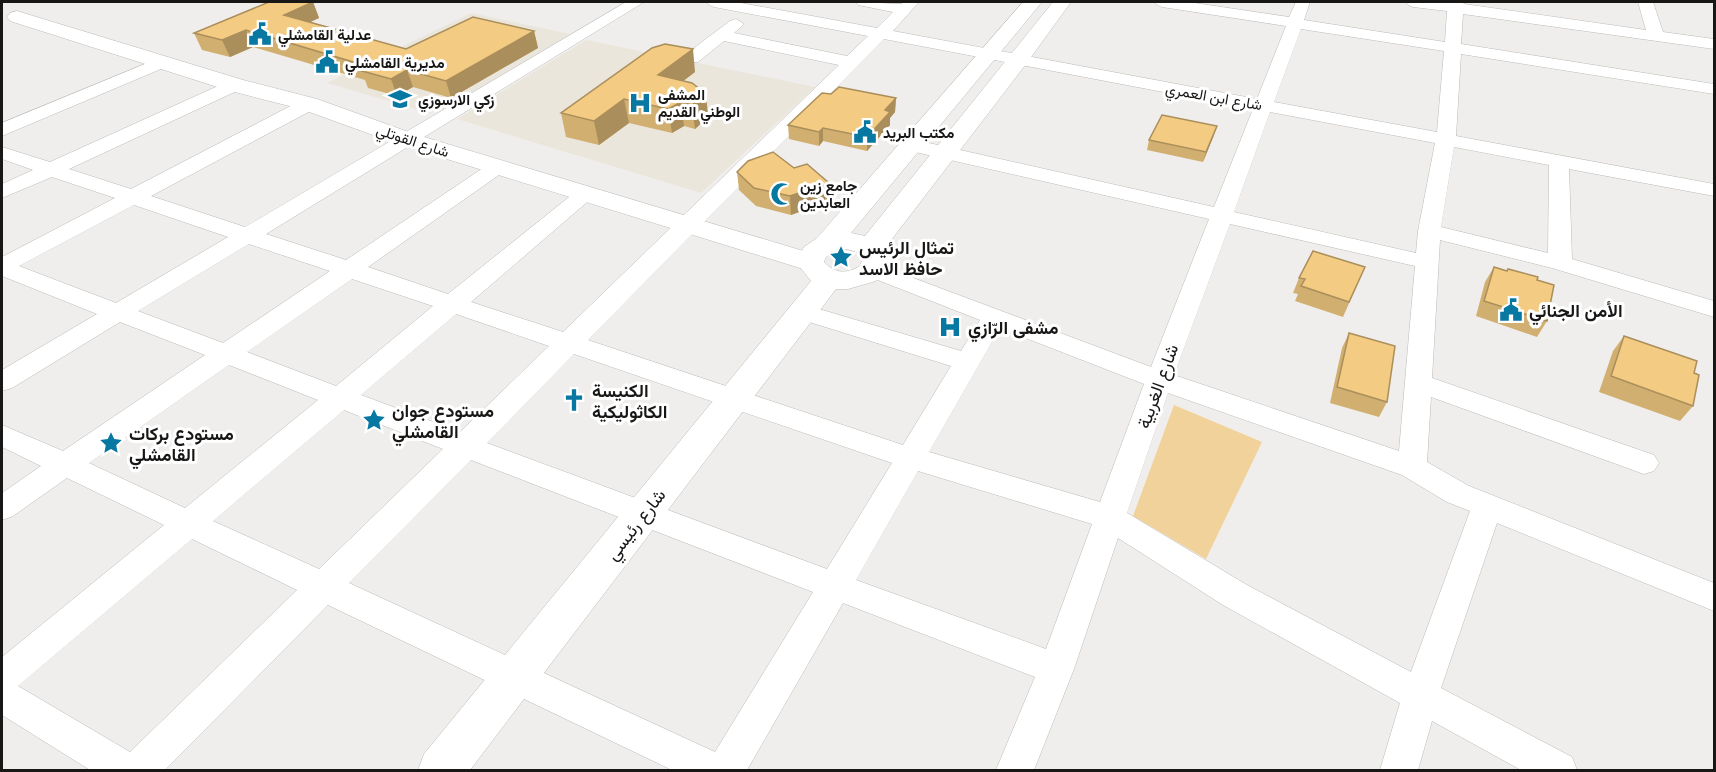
<svg xmlns="http://www.w3.org/2000/svg" width="1716" height="772" font-family="'Golos Text',Vazirmatn,sans-serif">
<style>
.built{fill:#ebe6dc}
.green{fill:#f1d29a}
.lines{fill:none;stroke-linecap:round;stroke-linejoin:round}
.minor-casing{stroke:#bcbbb8;stroke-width:1}
.tertiary-casing{stroke:#bcbbb8;stroke-width:1}
.trunk-casing{stroke:#bcbbb8;stroke-width:1}
.minor{fill:#fff;fill-rule:evenodd}
.tertiary{fill:#fff;fill-rule:evenodd}
.trunk{fill:#fff;fill-rule:evenodd}
.wall{fill:#d1af70}
.shaded-wall{fill:#aa8e5b}
.building{fill:#f3cb82;stroke:#aa8e5b;stroke-width:1.5}
.labels{text-anchor:middle;dominant-baseline:central;stroke-width:6;stroke-linejoin:round;paint-order:stroke}
.far-poi-label{font-size:15px;font-weight:bold;fill:#181716;stroke:#fff;text-anchor:start}
.far-street-label{font-size:15px;fill:#181716;stroke:#fff}
.poi-label{font-size:18px;font-weight:bold;fill:#181716;stroke:#fff;text-anchor:start}
.street-label{font-size:18px;fill:#181716;stroke:#fff}
</style>
<rect width="100%" height="100%" fill="#f0eeec"/>
<path class="built" d="M471,13L570,34L443,110L429,113L327,83Z
M586,40L815,87L701,193L457,119Z"/>
<path class="green" d="M1174,405L1262,442L1206,559L1133,516Z"/>
<g class="lines">
<g class="minor-casing">
<path id="minor" d="M626,2H644L266,234L346,260L492,162H506L509,166L506,170L368,267L448,294L579,189L586,187L593,189L597,193L593,197L471,302L563,332L839,65L724,41L698,62H686L683,58L686,54L730,21L736,19L744,24L734,33L847,56L868,36L714,7L709,5L707,2H736L877,28L893,12L858,5L856,2L901,4L904,2H919L893,31L1257,99L1286,26L1162,7L1157,5L1155,2H1188L1289,17L1296,2H1310L1304,20L1445,42L1447,11L1413,7L1408,5L1406,2H1463L1464,4L1646,30L1638,2H1653L1663,32L1714,39V49L1463,14L1461,44L1714,84V94L1461,54L1456,136L1714,184V196L1569,169L1572,259L1714,301V317L1552,268L1440,240L1432,378L1654,455L1659,463L1654,471L1644,474L1431,397L1427,462L1469,486L1714,583V611L1497,523L1441,688L1572,757L1577,770H1521L1432,721L1418,770H1380L1400,703L1223,605L1118,538L1074,669L1034,770H996L1035,677L843,603L747,770H672L328,605L165,770H90L2,715V657L164,525L67,478L13,516L2,520V493L41,466L2,447V425L63,451L205,355L120,322L12,388L2,391V370L97,314L2,276V257L115,198L52,177L2,198V184L33,170L2,159V147L50,162L229,81H241L244,85L241,89L69,169L131,189L302,100H316L318,104L316,108L151,196L245,227ZM1301,29L1444,51L1437,132L1274,102ZM884,39L1253,109L1214,207L911,139L904,141L901,145L904,149L911,151L1209,219L1151,367L873,263L865,265L861,270L865,275L980,320L961,351L802,304L793,307L790,312L793,317L951,366L903,445L588,340ZM1270,112L1435,143L1418,231L1416,253L1234,212ZM1454,147L1549,165L1548,253L1441,227ZM134,205L228,237L116,303L19,266ZM1230,224L1415,266L1399,451L1174,375ZM249,244L330,271L223,343L138,311ZM352,279L433,306L336,386L247,352ZM456,314L549,346L460,432L361,395ZM1000,328L1144,384L1100,502L929,452ZM574,354L892,463L827,569L487,443ZM229,365L318,400L185,508L89,463ZM1168,393L1402,475L1447,502L1470,511L1411,672L1247,585L1127,513ZM344,410L443,449L319,569L213,521ZM471,460L813,592L715,752L349,583ZM918,471L1092,524L1046,649L856,580ZM192,539L297,590L130,752L18,686Z
M162,57L168,58L171,62L168,66L2,136V123Z"/>
</g>
<g class="tertiary-casing">
<path id="tertiary" d="M17,11L243,80L317,99L414,134L820,256L824,262L820,268L810,271L800,268L398,144L301,109L227,90L10,21L7,17L10,13Z"/>
</g>
<g class="trunk-casing">
<path id="trunk" d="M1023,2H1042L851,233L865,236L1053,2H1071L1026,64L885,248L891,258L887,270L876,281L848,289H836L470,770H418L424,754L811,281L796,262L804,247L817,238ZM839,249C848,249 857,250 863,258L860,266C847,274 835,274 824,262L826,257Z"/>
</g>
<use href="#minor" class="minor"/>
<use href="#tertiary" class="tertiary"/>
<use href="#trunk" class="trunk"/>
</g>
<path class="wall" d="M313,2L319,18L310,22L406,49L534,31L538,48L451,98L413,87L397,96L368,88L365,80L253,47L230,57L202,50L194,33Z
M695,72L683,81L706,94L708,117L695,129L684,126L672,133L629,123L599,145L566,137L561,113Z
M831,94L896,98L895,112L890,118V125L867,151L823,141L819,146L789,139L788,125Z
M1214,135L1203,162L1147,150L1149,140Z
M737,172L829,201L791,215L756,206L739,190Z
M1365,267L1343,317L1295,301L1298,294L1293,293L1299,278Z
M1494,267L1537,280L1547,321L1537,337L1476,316L1485,282Z
M1349,333L1387,402L1379,417L1330,403L1342,348Z
M1624,336L1694,373L1693,406L1680,421L1599,392L1613,351Z"/>
<path class="shaded-wall" d="M313,2L319,18L291,31L284,15Z
M246,30L253,47L230,57L222,40Z
M534,31L538,48L451,98L446,81Z
M693,49L695,72L661,98L658,75Z
M407,70L413,87L397,96L391,79Z
M706,94L708,117L695,129L692,105Z
M896,98L895,112L890,118V125L867,151V137L885,110Z
M624,99L629,123L599,145L594,121Z
M681,102L684,126L672,133L668,109Z
M1217,126L1214,135L1203,162L1206,152Z
M823,128V141L819,146V132Z
M829,183V201L791,215L790,196Z"/>
<path class="building" d="M269,2H313L284,15L406,49L473,17L534,31L446,81L407,70L391,79L362,71L370,67L246,30L222,40L194,33Z
M665,44L693,49L658,75L692,83L706,94L692,105L681,102L668,109L624,99L594,121L561,113L652,48Z
M839,87L896,98L885,110L890,112L867,137L823,128L819,132L788,125L822,93L831,94Z
M1162,115L1217,126L1206,152L1149,140Z
M773,152L794,168L807,164L829,183L790,196L754,188L737,172L748,161Z
M1313,251L1365,267L1349,302L1301,286L1305,279L1299,278Z
M1494,267L1507,271L1508,269L1538,277L1537,280L1554,285L1547,321L1484,301Z
M1349,333L1395,346L1387,402L1337,387Z
M1624,336L1697,361L1694,373L1699,375L1693,406L1611,376Z"/>
<defs>
<g id="civic-bare" transform="scale(1.8)"><path d="M-.6-6.5H3V-4.5H.6V-3L4-1V1h2V6H-6V1h2V-1L-.6-3ZM-1.2 2.5V6h2.4V2.5Z" fill="#0778a1" stroke="#fff" stroke-width="2.5" paint-order="stroke"/></g>
<g id="school-bare" transform="scale(1.8)"><path d="M0-5L7-2L0 1L-7-2ZM-4 1L0 2.5L4 1V4Q0 6-4 4Z" fill="#0778a1" stroke="#fff" stroke-width="2.5" paint-order="stroke"/></g>
<g id="hospital-bare" transform="scale(1.8)"><path d="M-5-5h3v3.5h4V-5h3V5h-3V1.5h-4V5h-3Z" fill="#0778a1" stroke="#fff" stroke-width="2.5" paint-order="stroke"/></g>
<g id="mosque-bare" transform="scale(1.8)"><path d="M3.5-4.9A6 6 0 1 0 3.5 4.9A5 5 0 1 1 3.5-4.9Z" fill="#0778a1" stroke="#fff" stroke-width="2.5" paint-order="stroke"/></g>
<g id="sight-bare" transform="scale(1.8)"><path d="M0-6L1.8-2.2L6-1.7L2.9 1.2L3.7 5.4L0 3.3L-3.7 5.4L-2.9 1.2L-6-1.7L-1.8-2.2Z" fill="#0778a1" stroke="#fff" stroke-width="2.5" paint-order="stroke"/></g>
<g id="church-bare" transform="scale(1.8)"><path d="M-1.2-6h2.4v3.5h3.3v2.4h-3.3V6h-2.4V-.1h-3.3v-2.4h3.3Z" fill="#0778a1" stroke="#fff" stroke-width="2.5" paint-order="stroke"/></g>
</defs>
<g fill-rule="evenodd">
<use href="#civic-bare" x="260" y="34"/>
<use href="#civic-bare" x="327" y="62"/>
<use href="#school-bare" x="400" y="99"/>
<use href="#hospital-bare" x="640" y="103"/>
<use href="#civic-bare" x="865" y="132"/>
<use href="#mosque-bare" x="782" y="194"/>
<use href="#sight-bare" x="841" y="257"/>
<use href="#civic-bare" x="1511" y="310"/>
<use href="#hospital-bare" x="950" y="327"/>
<use href="#church-bare" x="574" y="400"/>
<use href="#sight-bare" x="374" y="420"/>
<use href="#sight-bare" x="111" y="443"/>
</g>
<g class="labels">
<g class="far-poi-label">
<text x="278" y="34">عدلية القامشلي</text>
<text x="345" y="62">مديرية القامشلي</text>
<text x="658" y="94">المشفى<tspan x="658" dy="17">الوطني القديم</tspan></text>
<text x="418" y="99">زكي الارسوزي</text>
<text x="883" y="132">مكتب البريد</text>
<text x="800" y="185">جامع زين<tspan x="800" dy="17">العابدين</tspan></text>
</g>
<g class="far-street-label">
<text transform="translate(1214 96) rotate(10)">شارع ابن العمري</text>
<text transform="translate(413 140) rotate(18)">شارع القوتلي</text>
</g>
<g class="poi-label">
<text x="859" y="247">تمثال الرئيس<tspan x="859" dy="21">حافظ الاسد</tspan></text>
<text x="1529" y="310">الأمن الجنائي</text>
<text x="968" y="327">مشفى الرّازي</text>
<text x="592" y="390">الكنيسة<tspan x="592" dy="21">الكاثوليكية</tspan></text>
<text x="392" y="410">مستودع جوان<tspan x="392" dy="21">القامشلي</tspan></text>
<text x="129" y="433">مستودع بركات<tspan x="129" dy="21">القامشلي</tspan></text>
</g>
<g class="street-label">
<text transform="translate(1157 386) rotate(-70)">شارع الغربية</text>
<text transform="translate(635 524) rotate(-52)">شارع رئيسي</text>
</g>
</g>
<rect width="1716" height="772" fill="none" stroke="#181716" stroke-width="6"/>
</svg>
